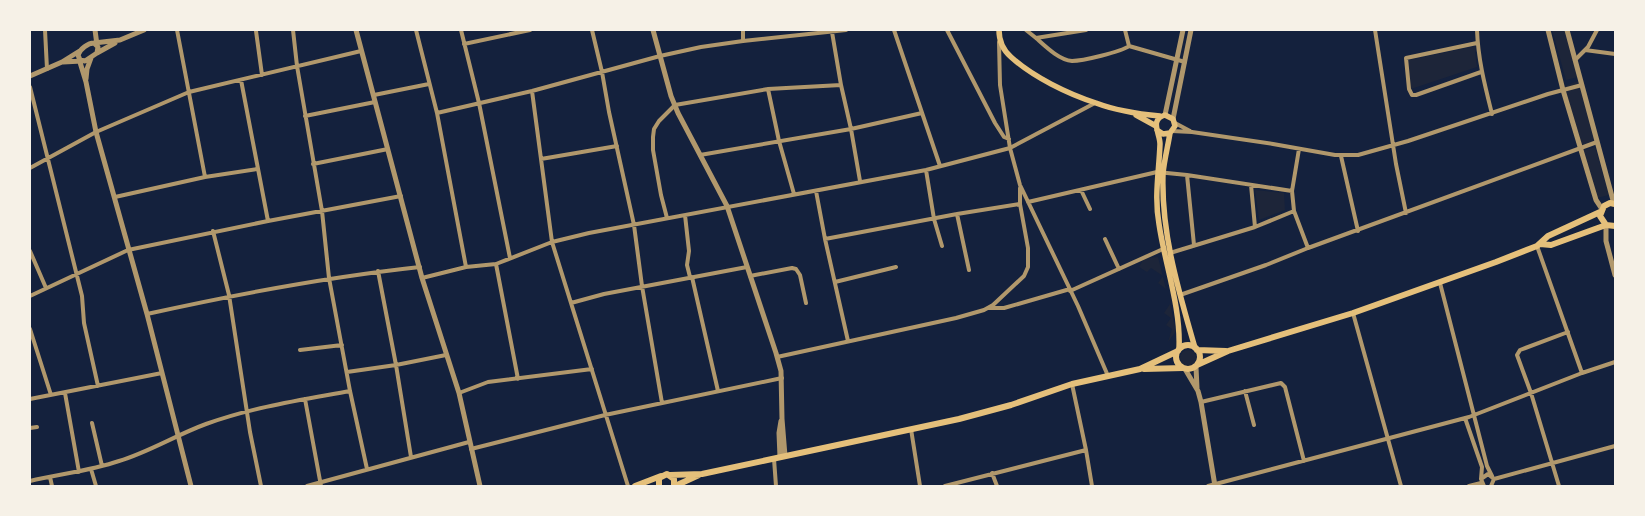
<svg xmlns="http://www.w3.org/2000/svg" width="1645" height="516" font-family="'IBM Plex Sans',sans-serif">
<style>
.green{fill:#1d2539}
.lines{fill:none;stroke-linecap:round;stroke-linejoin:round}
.minor{stroke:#b1986c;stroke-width:4}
.tertiary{stroke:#b1986c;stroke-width:5}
.secondary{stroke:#e5c07b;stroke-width:5.5}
.primary{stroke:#e5c07b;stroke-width:6}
</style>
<rect width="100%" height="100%" fill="#14213d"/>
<path class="green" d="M1552,30H1565L1578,77L1566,80Z
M1476,46L1475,52L1477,67L1408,90L1404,61Z
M1583,79L1599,140L1582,145L1563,87Z
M1595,147L1609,195L1597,198L1584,150Z
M1255,190L1284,193L1285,210L1259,220Z
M1158,257L1166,289L1158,283L1163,276L1151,268L1147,272L1139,267L1144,258Z
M1170,304L1176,331L1168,342L1172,329L1166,325L1171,318L1164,313Z
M1180 358a8 8 0 1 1 16 0a8 8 0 1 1-16 0Z"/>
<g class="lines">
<path class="minor" d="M45,30L47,69
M177,30L205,177
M293,30L297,66L322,211L329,278L350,391L367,469
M416,30L437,113L466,267
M461,30L479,103L510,258
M592,30L602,72L609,112L634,225L642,286L662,403
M743,30V41
M894,30L940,166
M947,30L995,123L1004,137L1009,139
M1026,30L1036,38L1086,30
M1125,30L1129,46L1185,62
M1375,30L1396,164L1406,213
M1477,30C1478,59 1485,86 1492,114
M256,31L262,75
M1036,38C1045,46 1059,60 1072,61C1082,61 1121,52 1129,46
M999,42L1000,85L1010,148L1020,185L1078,306L1108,376
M1477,43L1406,58L1409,89L1412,95H1416L1481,72
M464,44L530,30
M1585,50L1615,54
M1575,60L1588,47L1597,30
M241,80L268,221
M841,85L851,129L860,181
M30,87L82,296L84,323L98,386
M768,89L779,141L794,194
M532,91L552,242L628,486
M374,95L429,84
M437,113L532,91L660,56L701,47L743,41L846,30
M305,116L375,102
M1175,123L1190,131
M1172,131L1192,132L1273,144L1335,155H1358L1408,141L1548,94L1582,85
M1299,149L1292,191L1294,211L1308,248
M700,155L851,129L922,113
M1341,156L1358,231
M541,159L617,146
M313,164L388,149
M30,168L96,132L189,92L361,51
M926,170L934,219L942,246
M1187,175L1194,245
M1251,185L1255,227
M1081,190L1090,209
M816,191L825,239L848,341
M115,197L205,177L257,169
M1028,202L1157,172L1187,175L1292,191
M957,214L969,270
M685,215L689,251L687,265L690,277
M667,218L661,195L653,150V137L654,129L659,121L675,105L768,89L841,85L832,32
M213,231L229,295L250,432L261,486
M825,239L957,214L1020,204
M1105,239L1119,269
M1537,246L1582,373
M30,251L46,288
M1170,253L1255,227L1294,211
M496,264L518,379
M378,271L396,365L411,457
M750,276L792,268L796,269L800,275L806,303
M692,277L718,391
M422,278L466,267L496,264L552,242L589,233L926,170L1010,148L1095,103
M835,282L896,267
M1440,283L1487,466L1492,476
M1070,291L1163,249
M1180,295L1266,265L1308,248L1597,142
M30,296L128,250L268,221L401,196
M571,303L604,294L747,267
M989,308H1004L1070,289
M1353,313L1401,486
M147,314C237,294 328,277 420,267
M30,329L51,395
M300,350L342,345
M777,357L956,318L984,310L993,305L1024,276L1028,267V248L1020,204V188
M347,372L396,365L446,355
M1072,384L1086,450L1092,486
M1245,391L1254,425
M65,393L79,472
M459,393L488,382L592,369
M30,399L162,373
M305,399L321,486
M1201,402L1281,383L1285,387L1304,461
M1465,418L1482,467L1481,479
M92,423L102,466
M30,428L37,427
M911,429L920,486
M471,449L605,415L782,378
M774,459L776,486
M91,469L96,486
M992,473L997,486
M50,477L52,486
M1494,479L1615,446
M30,481C59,474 90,471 119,461C149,452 176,435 206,424C253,407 301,400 350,391
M307,486L469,442
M945,486L1086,450
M1208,486L1469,417L1582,373L1615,362
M1469,486L1481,483
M1484,486L1481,479L1488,474L1494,479L1491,486
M1559,486L1531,393L1517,355L1520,350L1568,332"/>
<path class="tertiary" d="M95,30L97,45
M356,30L422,278L459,393L480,486
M653,30L671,96L678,113L727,206L776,353L781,371L782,419L785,456
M1548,30L1563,90L1596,200L1602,209
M1567,30L1614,204
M94,43L98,47L97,53L85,61L80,60L78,55C80,49 88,43 94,43Z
M94,43L120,40L144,30
M97,53L115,43
M79,59L86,82L96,132L147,314L191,486
M63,62L82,61
M30,76L62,62L78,52
M86,79L87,69L91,58
M1165,115L1183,30
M1173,119L1191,30
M1606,225V241L1615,275
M1196,367L1197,388
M1185,369L1198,391L1201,402L1215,486
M780,457L779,433L781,421"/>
<path class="secondary" d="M999,30C999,41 1003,50 1011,57C1033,77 1068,94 1096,103C1117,111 1138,114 1160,116
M1136,115L1156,126
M1157,130L1163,134L1170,133L1175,126L1173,119L1165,115C1149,120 1160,133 1160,144C1159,172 1154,196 1159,224C1165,265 1181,307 1179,349
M1170,133C1168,146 1164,161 1163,174C1161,234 1179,292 1195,348"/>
<path class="primary" d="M1615,204L1610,203L1604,206L1600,216L1606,225L1615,226
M1540,244L1551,245L1606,225
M1176 357a12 12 0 1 1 24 0a12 12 0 1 1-24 0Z
M1197,350L1226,351
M1197,365L1228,351L1353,313L1496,262L1537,246L1548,236L1600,212
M1144,369L1183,368
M670,475L702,474L959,419L1011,405L1072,384L1140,369L1178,351
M635,486L661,476
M659,486V478L667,474L674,479V486
M675,486L699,475"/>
</g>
<rect width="1645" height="516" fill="none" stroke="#f6f1e7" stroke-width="62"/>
</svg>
